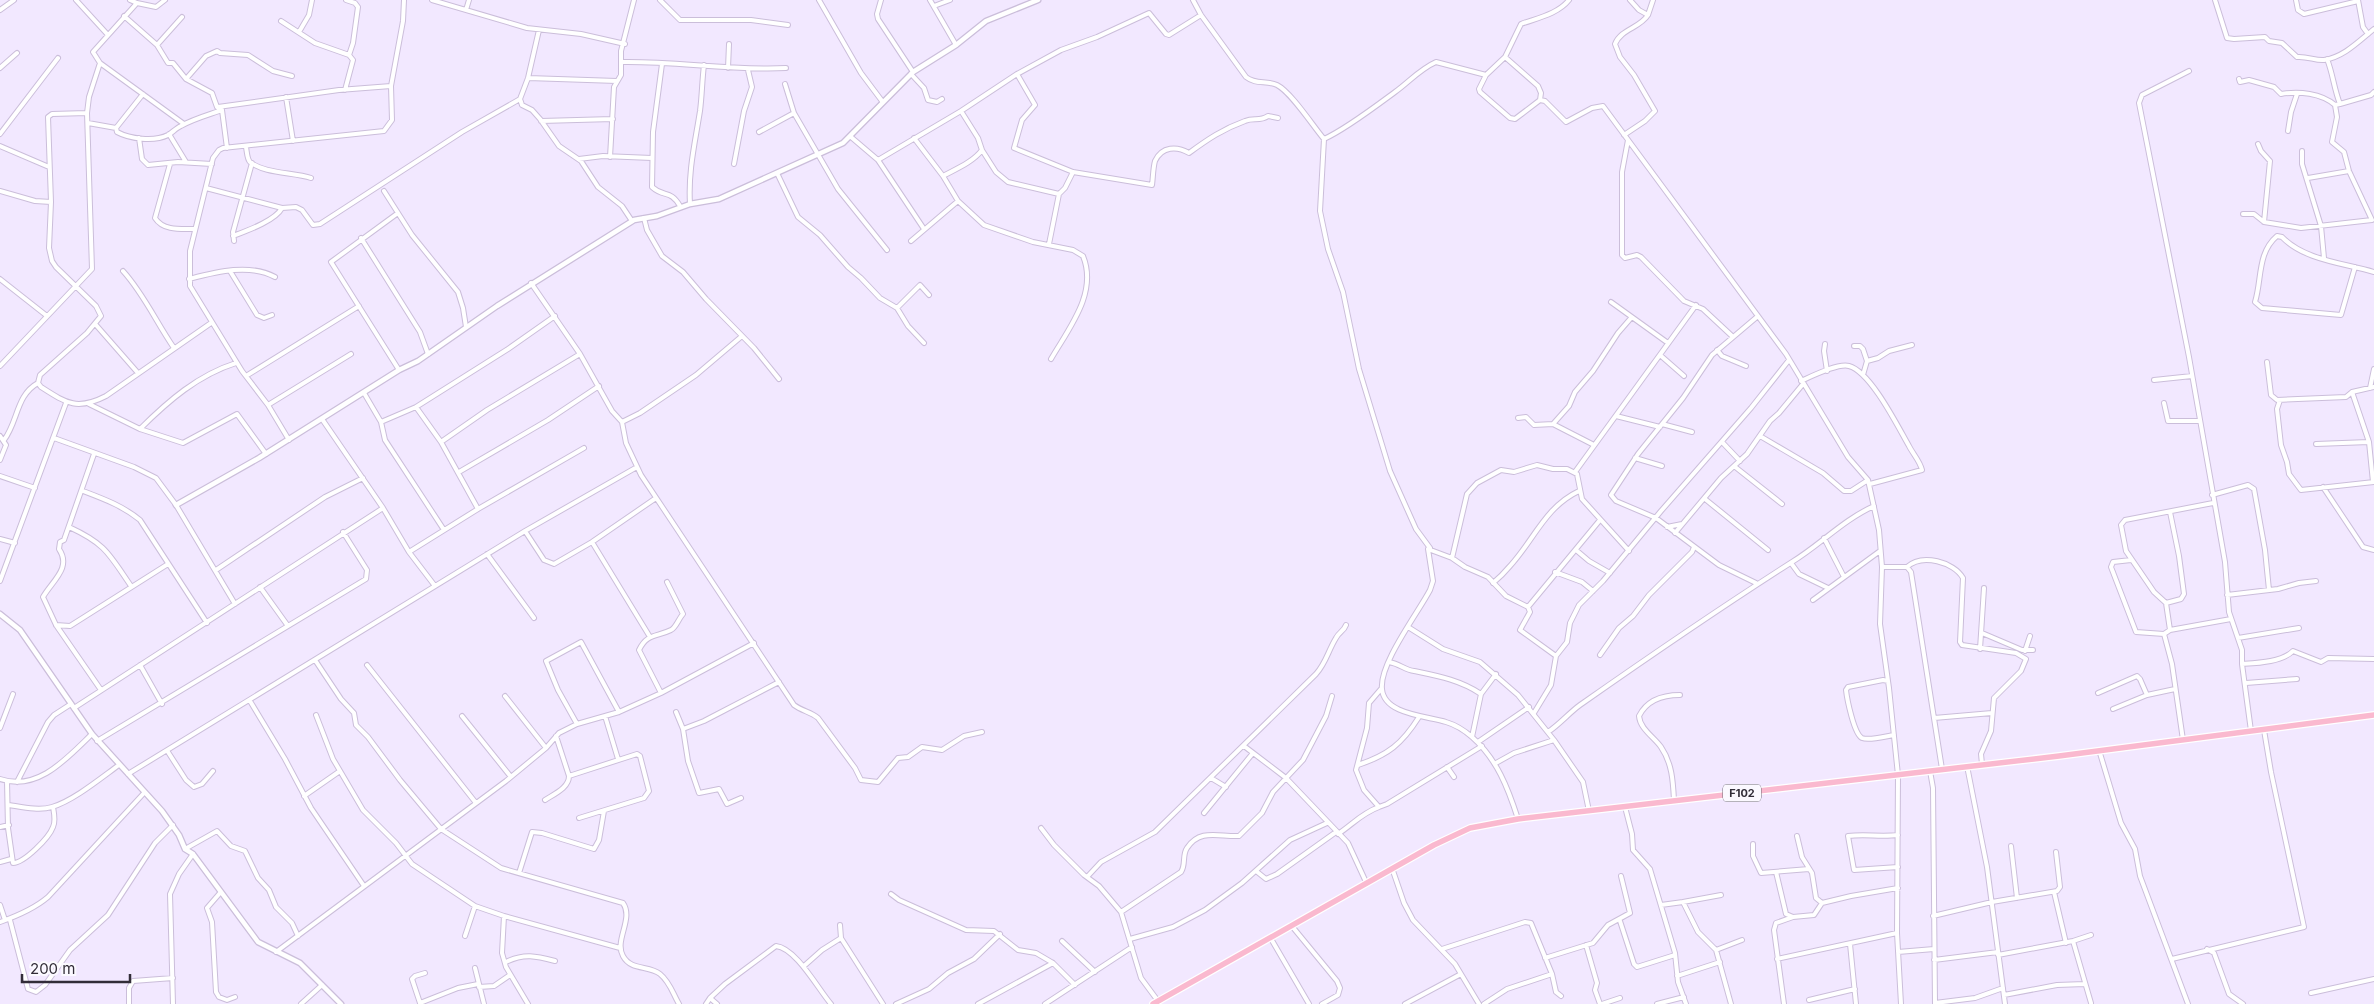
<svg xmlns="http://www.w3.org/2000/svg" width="2374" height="1004" font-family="Inter,sans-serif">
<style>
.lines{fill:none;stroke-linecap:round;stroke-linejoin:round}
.minor-casing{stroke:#cbbeda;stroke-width:6}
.tertiary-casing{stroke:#cbbeda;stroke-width:7}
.primary-casing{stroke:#fff;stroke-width:8}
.minor{stroke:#fff;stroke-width:4}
.tertiary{stroke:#fff;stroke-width:4.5}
.primary{stroke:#fab9cf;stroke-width:5.5}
.labels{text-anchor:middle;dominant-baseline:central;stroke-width:4.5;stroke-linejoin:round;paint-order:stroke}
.shield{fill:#fbf9ff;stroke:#6e6a74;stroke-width:1}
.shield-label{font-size:11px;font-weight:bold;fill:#322d38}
</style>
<rect width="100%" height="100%" fill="#f2e8ff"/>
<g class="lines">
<g class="minor-casing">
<path id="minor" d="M76,0L108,35
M130,0L137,3
M165,0L156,7L137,3L93,52L100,63L184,124
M432,0L527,28L581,34L625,44
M660,0L680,20H751L788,25
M819,0L861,73L882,101
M881,0L877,14L878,19L913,72
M930,0L956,45
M1193,0L1201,15L1246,77C1256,85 1266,80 1277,85C1291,92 1313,126 1324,139C1346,129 1376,106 1395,92C1409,82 1420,69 1436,62L1486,75
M1569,0C1558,14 1537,18 1521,24L1505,57L1486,75L1479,89L1480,92L1510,118L1515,119L1540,100L1545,101L1566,122L1592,108L1603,106L1786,354L1848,457L1868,480L1879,530L1882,567L1880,624L1888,681
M1630,0L1639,10L1648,15L1653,0
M2215,0L2227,38L2234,39L2265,37L2269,41L2282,43L2297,57C2307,56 2316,61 2324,60C2344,57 2359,41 2374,29
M2296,0L2298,10L2304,14L2358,1
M2358,0L2363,27L2368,34
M934,6L950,0
M0,10L14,0
M466,10L469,0
M124,16L157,45L168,63H173L186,79L212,93L217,107L222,110L227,148
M281,21L315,43L349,55
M299,32L309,15L312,0
M157,45L182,17
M1505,57L1538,86L1541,93L1540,100
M2327,59C2333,74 2334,89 2340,104L2335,105
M622,62C677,61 731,71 786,68
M662,64L653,132L652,187C664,198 670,189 680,206
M0,68L17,53
M728,68L729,44
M2189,71L2142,95L2139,103L2189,357L2225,562L2229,612L2242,650V664L2251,731
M911,74L924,88L928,100L937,102L942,99
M1017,74L1035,105L1022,120L1014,148L1073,172L1152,185C1153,178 1153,168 1155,161C1162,146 1177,146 1189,153C1208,139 1223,129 1245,121C1254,117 1259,122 1268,116L1278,118
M528,78L617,81
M186,79L206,56L217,51L220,53L248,55L273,71L292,76
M2239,79L2240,82L2249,80L2274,87L2281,94C2299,91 2321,93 2335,105L2337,117L2332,142L2344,152L2349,171L2372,220
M785,84L794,113L838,189L887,250
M345,90L353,60L349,55L353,43L358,7L355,3L346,0
M286,97L293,141
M520,99L522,105L532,110L540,119L559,146L581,161L598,187L622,206L632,221
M2340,104L2371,95L2374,92
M218,107L339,90L391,86
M87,113L52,114L48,117L51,202L49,248L52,261L56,267L96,306L101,316L87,333L40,375L38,383L41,387C66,403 77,411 106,396L211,323
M541,121L613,119
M88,123L116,128L117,132C130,139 154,142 168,135C172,133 176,128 181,126C193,119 208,115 222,110
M116,128L143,94
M2288,131L2291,112L2297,94
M759,132L794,113
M0,134L58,58
M169,134L186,162
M1624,135L1645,121L1655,111L1634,75L1620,57L1615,44C1621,29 1640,28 1648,15
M851,137L878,160L961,111L1017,74L1061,50L1097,37L1149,13L1166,34L1169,35L1201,15
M139,138L142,159L148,165L178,162L212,164
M914,138L943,176C956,169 973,162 982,150L978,138L961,111
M1324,139L1320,211L1328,249L1343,292L1359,369L1390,471L1416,529L1430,548L1428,549L1433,581L1430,590C1418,613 1379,664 1382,689C1384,715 1428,716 1446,722C1456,725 1464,730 1472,737C1497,759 1508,788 1518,819
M1628,140L1622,172V255L1625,258L1637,255L1641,257L1684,301L1703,309L1732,336
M2258,144L2261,151L2270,161L2264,222
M0,146L49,167
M246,147C247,152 247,159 250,162C265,174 294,172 311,178
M982,150L996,172L1008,182L1059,194
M2302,151V164L2321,226L2324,258
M610,157L614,87L621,75V51L634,0
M579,159L603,156L652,158
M878,160L924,229
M170,164L155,218C163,231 181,229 195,229
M734,164L744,111L752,87L748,70
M777,173L798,217L820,235L848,267L861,278L880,298L897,308L908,326L924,343
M943,176L958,201L984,225L1033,242L1073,250L1083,256C1098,293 1069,328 1051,359
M2308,178L2349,171
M206,188L282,208L296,207L302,210L313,225L320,224L462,132L520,99L528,78L539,30
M0,191L35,201L51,202
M384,191L412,235L458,292L463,308L466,327
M690,204C688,171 695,143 700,111C702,96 702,81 704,65
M398,213L331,262L399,370
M2243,214H2254L2264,222L2301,228L2372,220
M644,218L647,230L662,256L683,272L706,299L754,348L779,379
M233,236C246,231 275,221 282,208
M361,238L420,332L428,354
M234,241L233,232L252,163
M911,241L958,201
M1049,244L1059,194L1065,188L1073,172
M2355,267L2341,315L2262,308L2255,302C2262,280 2257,253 2277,236L2282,237C2304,260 2343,263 2374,272
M123,271C144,294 156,322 174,348
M230,271L257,315L264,318L272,315
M0,279L47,316
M189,279C216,272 249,263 275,277
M531,283L580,354L612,411L622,422L626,443L641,475L794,705C802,711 811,712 818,718L855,768L861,780L878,782L898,758L908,757L922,747L942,750L964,736L982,732
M1611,302L1668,343
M897,308L920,285L929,295
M96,325L138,373
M1825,344L1824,351L1827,371
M1854,346H1860L1863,349L1867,361
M1717,350L1722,356L1746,366
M1660,355L1684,376
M2267,362L2271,395L2277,400L2346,397L2352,392L2374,387
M0,366L92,269L87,113L89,97L100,63
M1863,375L1867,361L1878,358L1889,351L1912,345
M246,376L359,306
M2154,380L2192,376
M1801,381C1812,376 1838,363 1849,366C1871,372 1898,427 1909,446C1913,454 1920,461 1922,470L1870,484
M2370,388L2374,369
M2352,392L2369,442L2373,482
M364,393L381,422L385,440L444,530
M2280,400L2277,409L2281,445L2287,462L2289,474L2301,490L2374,482
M2164,403L2168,421H2199
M89,404L140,429L183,443L237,414L266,454
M268,405L351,354
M416,407L441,442L478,509
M1616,416L1660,427
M1518,418L1526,417L1534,425L1553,424L1594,445
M322,419L383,508L409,552L435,586
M381,422L416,407L508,349L555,316
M622,422L640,413L696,375L742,336
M1553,424L1569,406L1575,392L1593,371L1618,333L1631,318
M1662,424L1692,432
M140,429C168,401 198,375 236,363
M0,436L6,445L0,460
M1760,436L1823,473L1844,491H1851L1868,480
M54,438L134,467L156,478L176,505L235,604
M4,440C18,422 16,395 38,383
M289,440L268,405L242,371L190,286V251L213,158L219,150L223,148L384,131L392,120L391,86L403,21L404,0
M441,442L487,410L580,354
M1722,442L1740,461
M2316,444L2369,442
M94,454L64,540L60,542L59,549C72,568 52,581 43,597L56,625L101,690
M1635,458L1662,466
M1734,466L1782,504
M459,472L548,420L599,386
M1575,472L1696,305
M0,476L35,488
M2323,487L2363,547L2374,550
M83,491C104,499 123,506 140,520L207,623
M2212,495L2248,485L2254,489L2265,550L2269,590
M1705,499L1768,550
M69,527C106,544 109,554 131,586
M1667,527L1682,524
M525,531L544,560L554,564L592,542L656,498
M1675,533L1721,478L1747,454L1770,421L1779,413L1803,384
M1824,538L1844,577
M0,539L15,543
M592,542L650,637
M1428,549L1452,558L1467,494L1477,483L1501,470L1514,472L1537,465L1553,469H1567L1577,474L1582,499L1629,551
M1576,550L1589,561L1610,573
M409,552L478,509L584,448
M487,554L534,618
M1452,558L1465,567L1488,577L1506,596L1528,607L1530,612L1520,630L1556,656
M2131,560L2113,562L2111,567L2136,632L2164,634
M1791,563L1799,574L1828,588
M1882,567H1907L1911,572L1942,769
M1907,567C1922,553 1954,562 1963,578L1960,642L1962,645L2016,653L2026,659L2021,671L1994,698L1991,731L1981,754L1982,764
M216,570L325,497L363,478
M1555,572L1582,582L1593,591
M0,581L66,403
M1493,583C1499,578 1505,572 1510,566C1534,540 1545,507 1579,491
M1756,583L1719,565L1656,518L1616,501L1611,495L1638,454L1683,398L1712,355L1758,316
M260,587L288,626
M2227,595L2278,589L2299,583L2316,581
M1813,600L1880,551
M2166,603L2181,599L2184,594L2179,556L2170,512
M1528,607L1600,520
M56,625L70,626L168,564
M1408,627L1443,649L1480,662L1518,695L1554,740L1583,782L1589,811
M2170,630L2231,619
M1982,633L2022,650H2033
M2238,638L2299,628
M1980,649L1984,588
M2025,651L2030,636
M1600,655L1619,628L1633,616L1649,595L1692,552L1694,547
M315,660L341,699L354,713L356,725L368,737L400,780L441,829L501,868L623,903C634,919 614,940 623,956C631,971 649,965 660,974C670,982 673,994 679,1004
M1389,662C1400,664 1405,670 1414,671C1438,676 1460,680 1481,694L1472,737
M2242,664C2257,663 2282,662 2293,651L2321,662L2328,658L2374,659
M140,665L162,704
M367,665L476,803
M2246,683L2297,679
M1381,689L1369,703L1367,728L1356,770L1364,790L1379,807L1387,804L1482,746
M661,693L639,650C647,633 657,637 671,630C676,628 679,618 683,614L667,582
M2098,693L2137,676L2140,679L2147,695
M1481,694L1496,674
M505,696L546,748
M250,701L285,759L311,808L364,886
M74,708L383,508
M2113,709L2147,695L2175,689
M676,712L683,729L688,761L699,793L719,789L727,804L741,798
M1534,713L1551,685L1556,656L1567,642L1570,623L1579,605L1603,581L1661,511L1751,408L1789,360
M316,715L333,759L363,810L396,843L412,864L475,906L504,916L502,953L506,967L528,1004
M462,716L511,777
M605,716L618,759
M1934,718L1992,713
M577,724L558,690L546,661L581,642L619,712
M0,728L13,694
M683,729L704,721L779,682
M1548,732C1560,724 1569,713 1580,705C1650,656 1720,608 1792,562C1820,545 1843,520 1874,506
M1894,735C1886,736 1870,741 1862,738C1854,734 1847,699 1846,690L1848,687L1883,680L1888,681L1889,688L1898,775L1897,933L1901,1004
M556,736L569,776L637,754L640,756L649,791L644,798L579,818
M2183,740L2172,664L2164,634L2170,630L2166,603L2154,592L2126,551L2121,525L2125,520L2213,503
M97,741L366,579L367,570L343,532
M1478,742L1529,707
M1244,746L1286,778L1348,843L1366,882
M2099,750L2121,823L2135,849L2140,876L2188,1004
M168,752L186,780L194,787L202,784L213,771
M1496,763L1514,753L1554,740
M1358,765C1388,755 1402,744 1419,717
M1967,766L1987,867L2005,1004
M1447,767L1454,777
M1930,771L1933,788L1935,1004
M128,774L525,531L637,467
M1211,778L1226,787
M0,779C38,792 67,758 92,734
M7,781L8,828L13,863C24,863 49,838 53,827C56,821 54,813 53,807
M17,782L48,722L54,715L71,704
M304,796L340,771
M545,800C554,794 569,788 569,776
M1674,800C1673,781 1672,763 1661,747C1654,737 1640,729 1639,716C1647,700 1664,695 1680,695
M9,805C22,807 39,811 52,807C73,801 101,778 119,765
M1625,807L1632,834L1633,850L1650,869L1675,953L1678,982L1686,1004
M1204,813L1253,753
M0,827L9,825
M1041,828L1054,845L1084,875L1099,886L1121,912L1141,978L1158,1001
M1338,834C1353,824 1362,813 1379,807
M1898,835C1881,837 1865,834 1848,836L1854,870L1898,867
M1797,836L1802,857L1812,873L1816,898L1822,903
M1753,844V856L1761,873L1809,869
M2011,846L2017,898
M185,849L217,831L231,846L245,851L258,878L269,890L276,907L292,923L298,936
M0,862L11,859
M1392,868L1404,903L1413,920L1455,964L1479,1004
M1256,871L1266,879L1277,874L1336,832
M1776,872L1786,914L1793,917
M519,873L532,832L542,833L594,849L599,840L604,811
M1087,877L1101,862L1155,832L1316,674C1326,663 1328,651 1336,638C1339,632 1344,631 1346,625
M2054,892L2066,943
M220,893L207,908L212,922L216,992L219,997L227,1000L235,997
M891,894L899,900L966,930L994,931L1018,950L1036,953L1053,963L1075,985
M1683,902L1721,895
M0,905L5,920
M1661,905L1683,902L1698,932L1716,950L1731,1004
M1121,912L1181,872C1186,865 1182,855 1187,848C1200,828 1219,837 1239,836L1262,813L1273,792L1303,760L1326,716L1332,696
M504,916L620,948
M1933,916L1992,902L2057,891L2060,887L2056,852
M10,920L28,989L36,992L45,985L70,950L108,915L155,843L173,825
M1620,921L1634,964L1637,967L1675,955
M0,922C17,916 34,909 48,897L144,793
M840,925L841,938L883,1004
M1291,925L1337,981L1340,988L1338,995L1322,1004
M465,936L475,906
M1270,937L1309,1004
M1130,939L1173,927L1205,910L1242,883L1290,840L1327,823
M1062,941L1095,972
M2073,941L2091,1003
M1850,944L1856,1004
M1586,945L1597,983L1595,990L1600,1004
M1442,949L1525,922L1531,923L1552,974L1556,992L1561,996
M2207,949L2214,953L2229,994L2243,1004
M1716,950L1742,940
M276,952L506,781L546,748L559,733L577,724L619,712L661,693L754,643
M1898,952L1934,949
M1998,955L2073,941L2091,935
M1545,958L1593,943L1608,925L1630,913L1621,876
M1777,959L1897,933
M2172,959L2304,927L2271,772L2264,730
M1934,960L1998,952
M506,962C524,953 536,956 555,961
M804,966L822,950L841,938
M475,968L484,1004
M1677,976L1720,962
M479,987L494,986L510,975
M2311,993L2374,979
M2004,995L2057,985L2085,984
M710,998L717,1004
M1809,1000L1855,989
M420,1003L458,988L478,984
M420,1003L412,979L415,976L425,973
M1935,1003L1975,998L2003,988
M129,1004V988L133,981L173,978
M173,1004L170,894L179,874L193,854
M301,1004L322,985
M706,1004L710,998L725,984L776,946C796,948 818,989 831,1004
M896,1004L929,989L948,973L974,959L1000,934
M978,1004L1053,963
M1045,1004L1132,947
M1405,1004L1461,974
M1484,1004L1507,989L1552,974
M1602,1004L1620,998
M1657,1004L1684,997
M1784,1004L1774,930L1776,923L1793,917L1814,915L1822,903L1851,896L1898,888"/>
</g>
<g class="tertiary-casing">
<path id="tertiary" d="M176,505L259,458L399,370L418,361L497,306L634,220L657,216L690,204L719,199L843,143L913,72L956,45L986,21L1038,0
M0,614L20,630L92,734L162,811L179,835L185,849L193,854L258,942L300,963L341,1004"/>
</g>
<g class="primary-casing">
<path id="primary" d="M1153,1004L1434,845L1470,828L1518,819L2059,756L2374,715"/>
</g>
<use href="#minor" class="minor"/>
<use href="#tertiary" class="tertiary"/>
<use href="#primary" class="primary"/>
</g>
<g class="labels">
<rect class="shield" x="1723" y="784.5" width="38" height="17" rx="4"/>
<g class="shield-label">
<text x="1742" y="793">F102</text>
</g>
</g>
<path d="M22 974v8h108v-8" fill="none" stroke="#322d38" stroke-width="2.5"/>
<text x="30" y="974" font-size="15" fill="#322d38" stroke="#fbf9ff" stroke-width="4" paint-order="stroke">200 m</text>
</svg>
